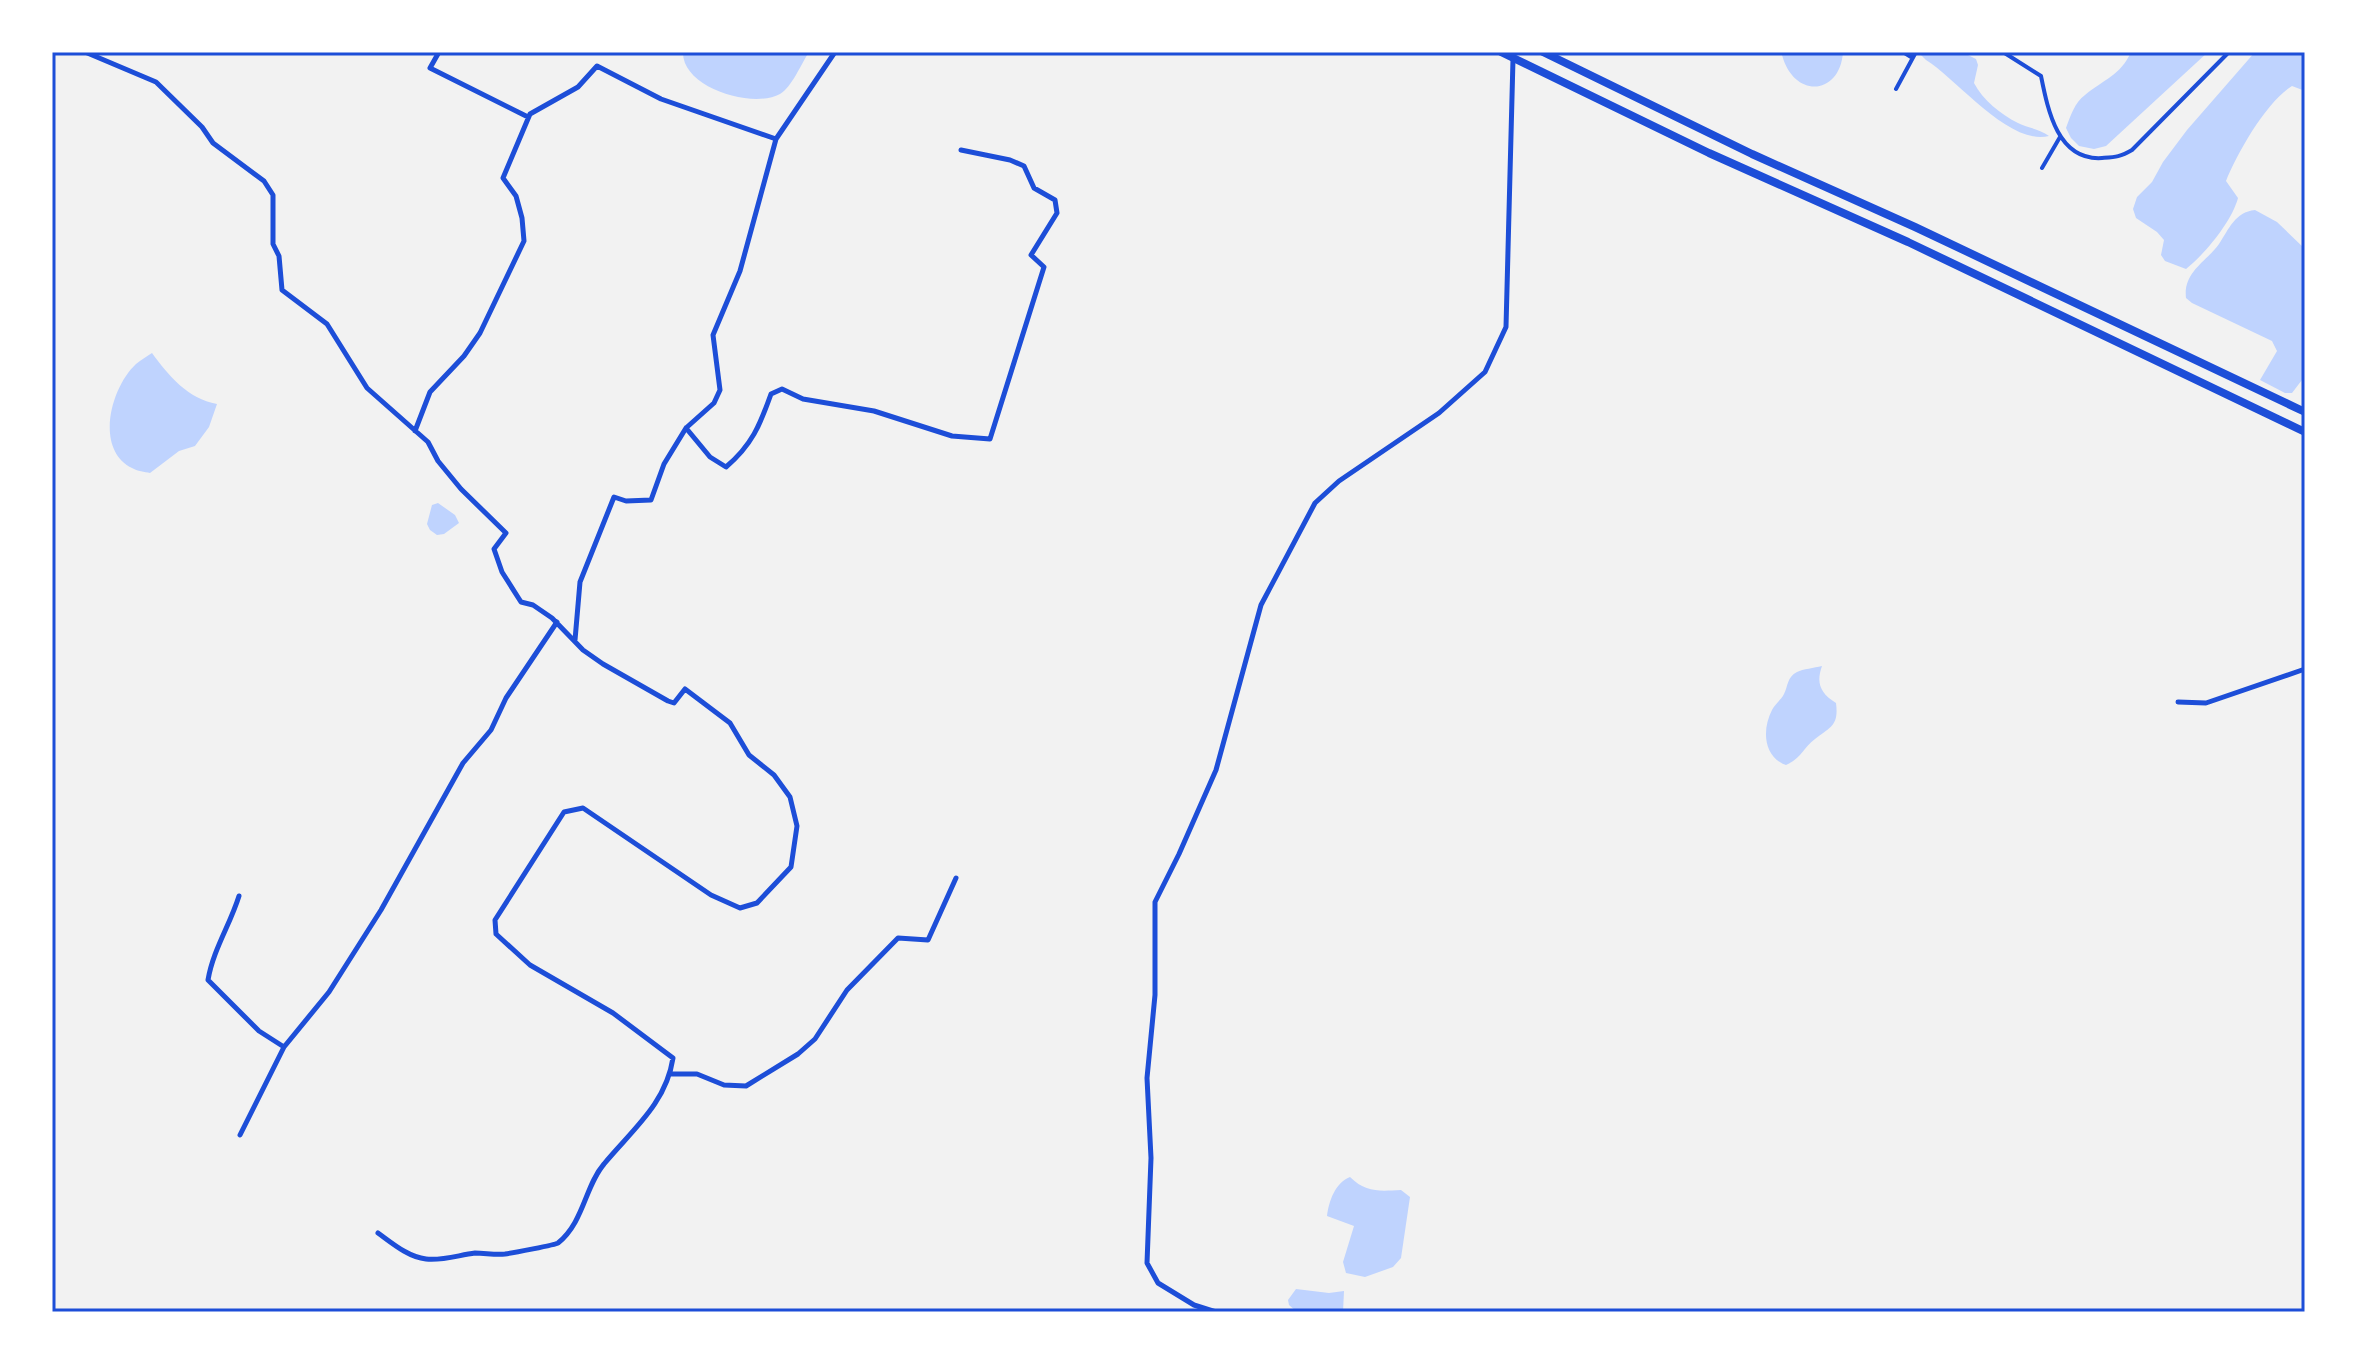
<svg xmlns="http://www.w3.org/2000/svg" width="2357" height="1364" font-family="'Space Grotesk',sans-serif">
<style>
.water{fill:#bfd3fe}
.lines{fill:none;stroke-linecap:round;stroke-linejoin:round}
.pedestrian{stroke:#1d4ed8;stroke-width:4}
.minor{stroke:#1d4ed8;stroke-width:5}
.trunk{stroke:#1d4ed8;stroke-width:8}
.neatline{fill:none;stroke:#1d4ed8;stroke-width:3}
</style>
<rect width="100%" height="100%" fill="#f2f2f2"/>
<path class="water" d="M683,52H809C801,64 792,87 780,94C753,109 682,88 683,52Z
M1784,52H1843C1840,96 1794,99 1782,55Z
M1921,52L1940,55L1962,52L1976,59L1978,65L1974,83C1983,100 2000,114 2018,123C2028,128 2040,129 2049,136C2009,146 1957,79 1926,60L1920,54Z
M2131,52H2208L2106,146L2094,149L2079,146L2071,138L2066,128C2070,117 2075,102 2085,95C2103,80 2121,75 2131,52Z
M2255,52H2305V91L2292,86C2267,101 2237,153 2226,181L2238,198C2232,221 2205,254 2186,269L2165,261L2161,255L2164,240L2157,232L2136,218L2133,209L2137,197L2152,182L2163,162L2187,130Z
M2255,210L2277,222L2305,249V376L2292,393H2285L2260,380L2277,351L2272,341L2192,303L2186,298C2183,272 2206,262 2219,244C2229,229 2235,212 2255,210Z
M152,353C168,375 188,399 217,404L209,427L195,446L179,451L150,473C145,472 137,471 132,468C94,449 111,387 136,364C141,360 147,356 152,353Z
M438,503L455,515L459,523L444,534L437,535L430,530L427,524L432,505Z
M1822,666C1816,683 1820,693 1836,703C1839,726 1830,727 1815,739C1803,748 1802,758 1786,765C1763,757 1762,729 1772,710C1775,704 1781,700 1784,694C1788,686 1787,677 1797,672C1803,669 1814,668 1822,666Z
M1350,1177C1366,1193 1380,1191 1401,1190L1410,1197L1401,1258L1393,1267L1365,1277L1346,1273L1343,1262L1354,1226L1327,1216C1329,1201 1335,1183 1350,1177Z
M1296,1289L1329,1293L1344,1291L1343,1312H1297L1289,1305L1288,1300Z"/>
<g class="lines">
<path class="pedestrian" d="M1903,52L1911,57
M2003,52L2041,76C2048,111 2058,161 2102,158C2115,157 2120,157 2132,150L2229,52
M1896,89L1916,52
M2042,168L2060,137"/>
<path class="minor" d="M85,52L156,82L202,127L213,143L264,181L273,195V244L279,256L282,290L327,324L367,388L428,442L438,461L461,489L506,533L494,549L502,572L521,602L533,605L552,618L583,650L603,664L668,701L674,703L685,689L730,723L749,755L774,775L790,797L797,826L791,867L757,903L740,908L711,895L583,808L564,812L495,920L496,934L530,965L613,1013L673,1058C666,1104 632,1130 604,1164C585,1186 584,1222 558,1243C555,1245 512,1253 505,1254C495,1255 485,1253 475,1253C459,1255 442,1261 426,1259C408,1257 392,1243 378,1233
M439,52L430,68L528,117
M835,52L776,139L740,271L713,335L720,390L714,403L686,428L710,457L726,467C752,445 760,425 771,394L782,389L803,399L874,411L952,436L990,439L1044,267L1031,255L1057,213L1055,200L1034,188L1024,166L1010,160L961,150
M415,431L430,392L464,356L480,333L524,241L522,218L516,196L503,178L530,114L578,87L597,66L661,99L776,139
M575,640L580,582L614,497L626,501L651,500L664,464L686,428
M2178,702L2206,703L2305,669
M239,896C230,925 213,950 208,980L259,1031L284,1047
M671,1074H697L724,1085L746,1086L798,1054L815,1039L847,990L898,938L928,940L956,878
M240,1135L284,1047L329,992L381,910L463,763L491,730L506,698L557,622
M1216,1312L1194,1305L1158,1283L1147,1263L1151,1158L1147,1078L1155,995V902L1179,854L1216,770L1261,605L1315,503L1339,481L1439,413L1485,372L1506,327L1513,59"/>
<path class="trunk" d="M1501,52L1709,153L1908,242L2305,432
M1543,52L1752,154L1915,227L2305,412"/>
</g>
<rect width="2357" height="1364" fill="none" stroke="#ffffff" stroke-width="108"/>
<rect x="54" y="54" width="2249" height="1256" class="neatline"/>
</svg>
